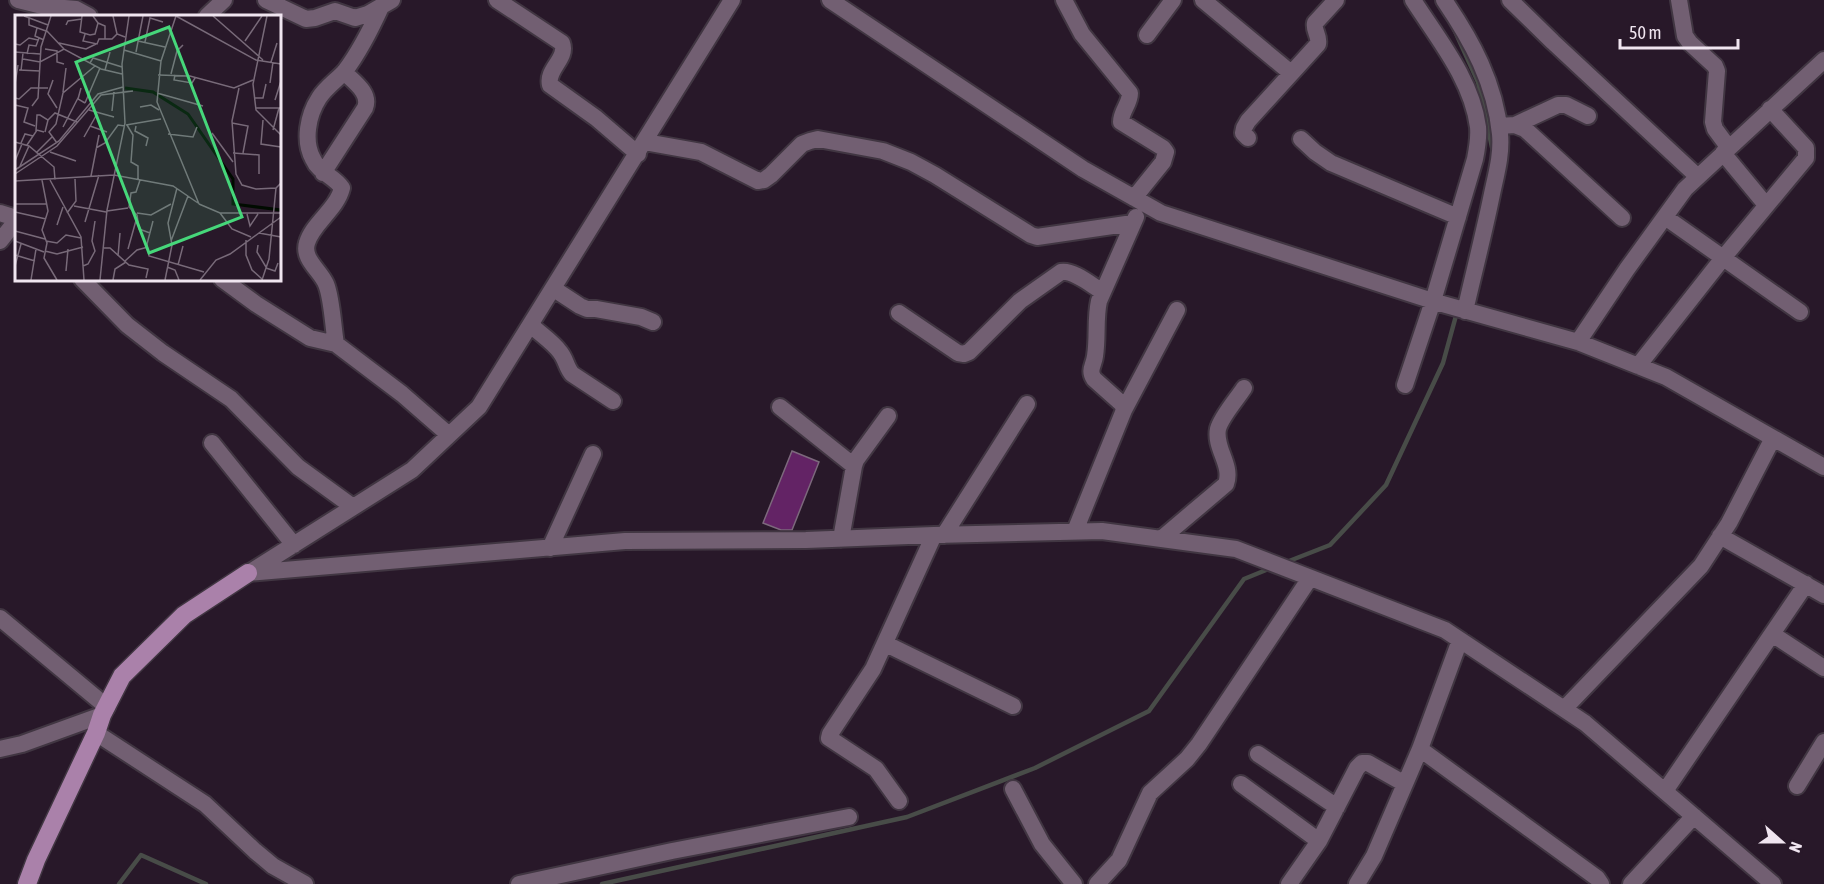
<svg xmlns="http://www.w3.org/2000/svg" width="1824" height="884" font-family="'Asap Condensed',sans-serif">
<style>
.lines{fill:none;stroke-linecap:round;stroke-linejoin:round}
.stream{stroke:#484c48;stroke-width:4.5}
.building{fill:#632365;stroke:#7c687c;stroke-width:1.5}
.minor-casing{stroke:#413642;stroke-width:20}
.major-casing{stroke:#413642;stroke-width:21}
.minor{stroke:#725f72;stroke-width:16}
.major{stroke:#aa81aa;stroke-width:18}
.inset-river{fill:none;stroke:#000b00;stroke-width:3}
.inset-road{fill:none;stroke:#786a79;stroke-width:1.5}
.view{fill:#46d77a;fill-opacity:0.15;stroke:#46d77a;stroke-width:3}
.inset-edge{fill:none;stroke:#f0e5f0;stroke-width:3}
</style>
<rect width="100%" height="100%" fill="#281829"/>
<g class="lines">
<path class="stream" d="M1454,29L1478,82L1493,152
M1284,563L1330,545L1386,485L1443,363L1457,312
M119,884L141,855L206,884
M602,884L907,817L1035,768L1149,711L1244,579L1271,568"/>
</g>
<path class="building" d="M792,451L819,462L792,530H781L763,523Z"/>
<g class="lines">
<g class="minor-casing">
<path id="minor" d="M18,0L42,6L76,9L89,16
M266,0L306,19L315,18L335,11L355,18L368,14L392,0
M497,0L562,43C568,59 546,69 550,85L596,118L638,154
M830,0L1083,169L1161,213L1439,303L1578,342L1666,377L1824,467
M1064,0L1082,34L1130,93C1130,104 1121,111 1121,122L1163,148L1166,152L1163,162L1134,198
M1203,0L1291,73
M1444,0C1472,41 1495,83 1500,134C1502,154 1496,175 1492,194C1484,233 1474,272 1465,311
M1510,0L1553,42L1698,177
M1679,0L1685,36L1690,43L1715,66L1717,71L1713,122L1715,129L1729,148
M207,16L224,0
M1147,35L1173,0
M1515,125L1558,105H1566L1588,116
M1499,126L1515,125L1525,129L1622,218
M1248,138L1243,133L1244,128L1248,121L1318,44C1320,36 1313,30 1315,23L1336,0
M1301,139L1315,152L1331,163L1458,217
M645,142L701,152L758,181L764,180L771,175L802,144L810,141L818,139L883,151L911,162L935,175L1031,235L1037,237L1133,223
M1723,153L1766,205
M323,173L365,108C371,93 354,82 344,72
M0,213L16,218
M1665,217L1800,312
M0,241L16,221
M82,279L127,325L163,353L231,399L298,467L353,507
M222,279L256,304L310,338L336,344L402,394L449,435
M554,289L580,306L587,309H596L641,317L653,322
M899,313L958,353L964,354L969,352L1020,301L1061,272C1074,270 1091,285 1103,292
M531,325C540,334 553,342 560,352C566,359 566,367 572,374L613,401
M1578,342L1627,269L1685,189L1824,60
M336,344C333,327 332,298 326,284C320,270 302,259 307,243C312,224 337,209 342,188C334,176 319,173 313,159C303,141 308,115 319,98C326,87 337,80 345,71C360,51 371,29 381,7
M1638,366L1723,258L1806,158V148L1770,109
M1405,385L1433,301L1475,159C1477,149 1479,138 1478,127C1472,80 1438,39 1413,0
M780,407L854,466
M1124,410L1177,310
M212,443L294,545
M1075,531L1124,410L1122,404L1094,379C1088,370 1094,365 1095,356C1098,337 1095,319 1099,301L1136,217
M944,535L1027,404
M1720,536L1824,595
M841,539L854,466L856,460L888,416
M1161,539L1226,484C1233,465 1214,448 1218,429C1221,417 1237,399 1244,388
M550,548L593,454
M252,571L412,470L479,407L732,0
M248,573L625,541L806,540L934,535L1102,531L1236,549L1445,630L1585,723L1773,884
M0,618L107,707
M1772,634L1824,668
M886,644L1013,706
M1564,709L1701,566L1729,523L1773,438
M96,733L205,804L255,851L273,866L305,884
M0,749L22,744L102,715
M1420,749L1597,878L1601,884
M1258,754L1337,807
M1241,784L1319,841
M1797,786L1824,742
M1013,789L1042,844L1074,884
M1665,791L1806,584
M899,801L876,769L829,738L830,734L873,669L934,535
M519,884L672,851L849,817
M1097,884L1119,860L1150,793L1187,759L1199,744L1310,578
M1289,884L1319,841L1357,768L1362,763H1368L1405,784
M1357,884L1374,856L1420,749L1460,640
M1631,884L1694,816"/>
</g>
<g class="major-casing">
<path id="major" d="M27,884L36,860L96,733L102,715L122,676L184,615L248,573"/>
</g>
<use href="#minor" class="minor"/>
<use href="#major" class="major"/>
</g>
<g transform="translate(15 15)">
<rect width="266" height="266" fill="#281829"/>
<path class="inset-river" d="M110,73L138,77L173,99L218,164V189L266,195"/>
<path class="inset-road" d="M9,1L33,10M67,1L65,17L75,20L80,19L83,8L78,1M98,1L102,19L110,22M161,1L146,46L142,87L184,189M161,1L241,45L266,49M198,1L248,45M252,1L238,69L241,95L266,120M14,2V10L31,16M83,8L90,11V24M51,10L53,6L67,4M22,13L20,21L29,25M31,15L49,34M70,19L68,26L82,29L84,24H97L102,19M123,26L150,32M230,26L247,1M130,27L135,3L148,7M44,28L71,34L81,29M0,29L5,30L14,23L23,25M30,34L42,36V47L49,49M109,35L146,46M0,37L25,39M121,37L128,1M12,39L14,30L21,31L24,23M8,44L25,47L49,34L86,54L107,59M256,47L262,28M75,48L78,43L107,52M4,55L25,56M90,55L95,37M6,56L8,38M156,59L162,36L168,30M143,60L175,61L219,73L238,65M160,60L159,65L177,68L180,63M38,65L33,79L42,93M255,68L258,47M0,69L3,50M66,73L63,84L70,88M224,73L217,106L221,159L227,170L241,174L261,173L266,168M48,77L51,53M142,78L188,91M0,83L4,84L16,73H33M240,83H248L251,69M260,85L266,66M70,88L85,53M0,90L13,93L9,107L20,111M17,91L23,83L26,32L36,1M125,92L136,90L144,95M241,93H266M74,95L99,102M97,96L99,77M33,105L40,98L62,107M248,105L246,129L266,132M217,108L233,111L228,138M111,110L146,104M112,110L118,120L116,147L123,151V165M75,111L92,117M121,111L120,116L133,123L131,131M48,112L63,83M258,115L264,93M21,116L22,100H25L33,105L30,117M197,118L218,147M153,119L178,122L182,112M69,122L82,99M0,127L14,131L39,152L40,165M6,128L10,119L18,121M42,128L34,117L41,109L48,78L80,51M12,130L22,115L29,117M81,133L90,128L103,110L110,111M35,137L61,146M21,138L37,122M218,138L244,140V159M0,146L7,129M5,151L14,131M0,155L44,126L83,79L108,72M0,159L42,131L86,80L118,76M76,161L84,120M27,165L33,196L27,215L32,228L29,243L42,265M35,165L66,222L69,265M125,165L121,177L116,178L114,192L122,200L124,214L135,218M0,166L99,160L158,171L183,188M0,189H31M184,189L205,198H266M59,191L91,197M92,196L113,193M0,197L31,204M52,198L61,186L60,164M122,198L136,200L156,189M205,198L217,214L236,222M232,199L235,211L243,199M138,206L132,229L134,241L189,257M70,207L84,160M42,210L48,192M0,216L30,224M244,218L266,222M231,225V240L237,255L247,264M0,226L29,237M31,226L42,228L51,220L66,223M156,226L173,181M243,230L242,237L251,252M89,233H95L114,250L133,254L131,263M113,234L122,202M30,236L42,239L68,232M0,240L20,246M103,241L105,218M110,246L122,235L133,232M163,250L168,231M0,251L6,229M68,251L73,249L80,236L77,226L80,206M152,252L160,255L164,265M251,253L260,256L263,248M51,256L53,234M16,265L21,234M85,265L92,195L110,108L107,49L114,1M98,265L100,254L111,247M150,265L157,230L153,208L162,173M185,265L201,245L215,239L266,202M247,265L254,244L261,173"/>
<path class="view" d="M154,12L227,202L134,238L61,47Z"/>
<rect width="266" height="266" class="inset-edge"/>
</g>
<g transform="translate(1782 842) rotate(111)" stroke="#281829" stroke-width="4.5" paint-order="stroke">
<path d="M0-4.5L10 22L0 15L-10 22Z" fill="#f0e5f0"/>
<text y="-9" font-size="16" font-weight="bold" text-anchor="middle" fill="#f0e5f0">N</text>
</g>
<path d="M1620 39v9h118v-9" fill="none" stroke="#f0e5f0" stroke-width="3"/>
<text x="1629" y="39" font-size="18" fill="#f0e5f0" stroke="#281829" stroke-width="4.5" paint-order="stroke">50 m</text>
</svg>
